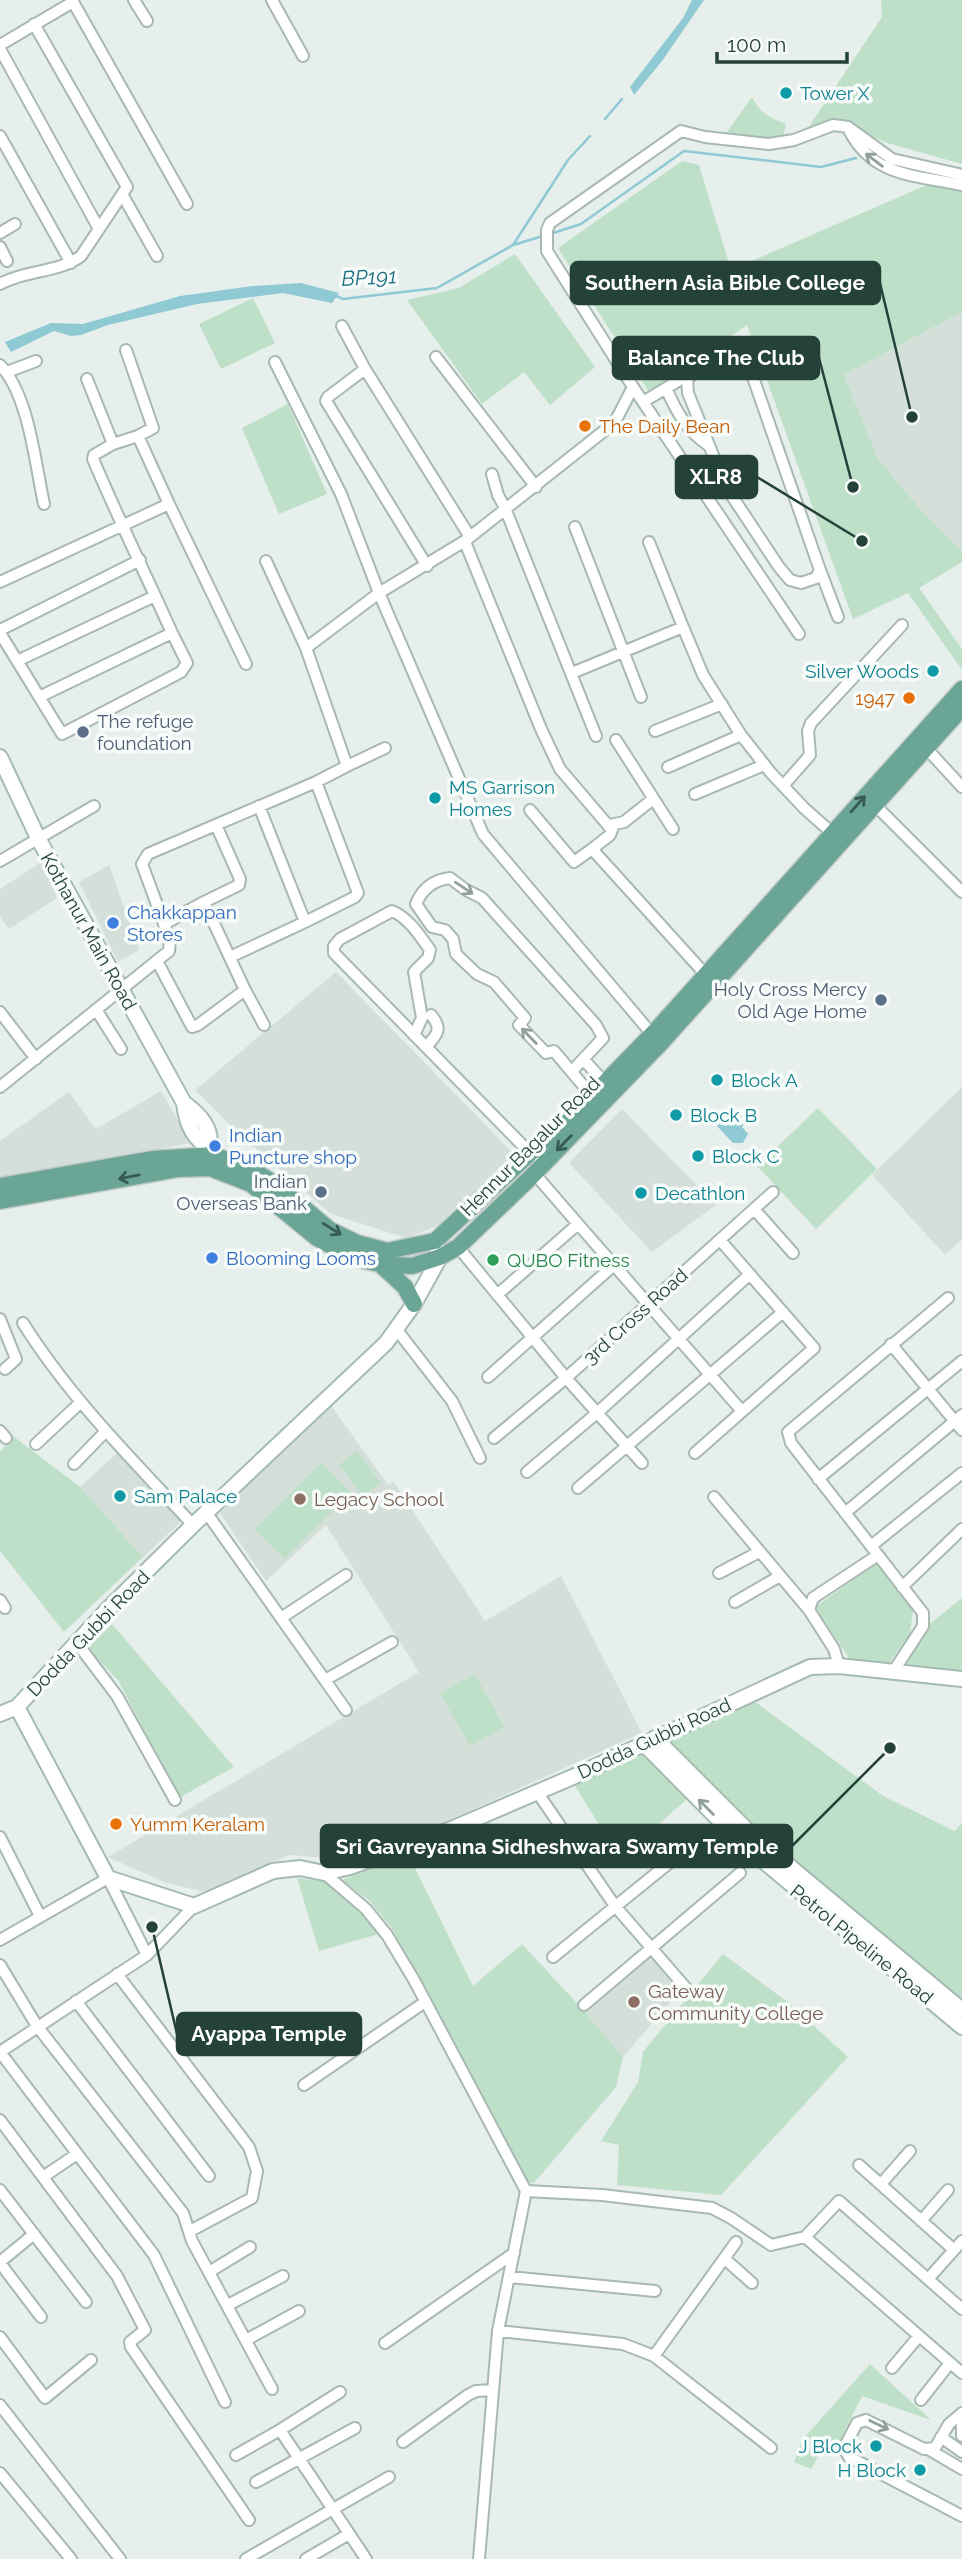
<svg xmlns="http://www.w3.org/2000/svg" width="962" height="2559" font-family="Raleway,sans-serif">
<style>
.built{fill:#d4dfda}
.green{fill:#bfe0c8}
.water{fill:#8ec9d4}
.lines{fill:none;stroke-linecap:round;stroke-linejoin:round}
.stream{stroke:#8ec9d4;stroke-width:2.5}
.street-casing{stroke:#a8b8b2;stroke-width:14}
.secondary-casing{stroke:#a4bbb3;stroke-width:18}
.primary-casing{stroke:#c2cac8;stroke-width:19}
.street{stroke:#fff;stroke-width:10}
.secondary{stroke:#fff;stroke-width:14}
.primary{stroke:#6aa596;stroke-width:16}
.oneway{stroke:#92a09c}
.oneway2{stroke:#365b51}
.culture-dot{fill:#0f9aa8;stroke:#f7fbf9;stroke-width:2.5}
.food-dot{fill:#e8710a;stroke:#f7fbf9;stroke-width:2.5}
.service-dot{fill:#5c6f8a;stroke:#f7fbf9;stroke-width:2.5}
.shop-dot{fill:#3f7fe0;stroke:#f7fbf9;stroke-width:2.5}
.leisure-dot{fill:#2e9e5b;stroke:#f7fbf9;stroke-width:2.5}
.education-dot{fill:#8d6e63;stroke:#f7fbf9;stroke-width:2.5}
.labels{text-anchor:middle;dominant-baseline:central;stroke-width:7;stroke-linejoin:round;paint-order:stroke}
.culture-label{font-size:19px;fill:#0d838f;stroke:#f7fbf9;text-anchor:start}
.food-label{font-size:19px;fill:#c56008;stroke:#f7fbf9;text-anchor:start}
.service-label{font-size:19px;fill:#4e5e75;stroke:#f7fbf9;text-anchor:end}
.shop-label{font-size:19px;fill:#366cbe;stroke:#f7fbf9;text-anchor:start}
.street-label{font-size:19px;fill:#24423a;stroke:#f7fbf9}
.leisure-label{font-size:19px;fill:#27864d;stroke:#f7fbf9;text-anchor:start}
.education-label{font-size:19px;fill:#785e54;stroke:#f7fbf9;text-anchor:start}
.water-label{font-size:21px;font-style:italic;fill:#1c6f80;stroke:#f7fbf9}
.leader{fill:none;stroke:#24423a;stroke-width:2.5}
.callout-dot{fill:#24423a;stroke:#f7fbf9;stroke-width:2.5}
.callout{fill:#24423a;stroke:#24423a;stroke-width:2.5}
.callout-label{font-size:21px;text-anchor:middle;font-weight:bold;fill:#fff}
</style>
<rect width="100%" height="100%" fill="#e6efeb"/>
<path class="built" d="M962,312V551L926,516L878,459L844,375Z
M41,862L57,898L9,929L0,917V889Z
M109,865L139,950L118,962L79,882Z
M336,972L515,1155L437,1226L406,1238L331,1214L235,1130L195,1090Z
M962,1087V1239L945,1255L872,1175Z
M161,1091L191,1143L0,1179V1141L69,1092L96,1129Z
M622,1109L716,1205L652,1252L569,1163Z
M330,1404L388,1485L394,1482L485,1621L561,1576L642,1733L420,1833L346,1860L289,1855L206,1892L166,1883L108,1857L419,1672L326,1525L266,1581L220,1513Z
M118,1452L181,1522L143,1557L80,1487Z
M651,1956L680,1991L623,2057L585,2012Z"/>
<path class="green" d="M881,0H962V164L884,142L846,123L802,137L882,17Z
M752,97C760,113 770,118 786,124L782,142L722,139Z
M682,161L699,165L731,270L929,184L962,189V312L844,375L878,459L926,516L962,551V562L919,588L962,649V670L908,593L853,619L747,325L649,392L558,248Z
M515,254L595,367L550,405L524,372L482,404L407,300L459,288Z
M253,298L275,343L221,369L199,324Z
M288,404L327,494L279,514L242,428Z
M818,1108L877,1169L816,1229L757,1166Z
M13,1436L80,1487L143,1557L64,1632L0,1551V1452Z
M357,1451L381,1483L363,1496L339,1465Z
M321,1463L351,1493L285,1559L255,1529Z
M878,1562L913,1609L910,1635L888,1664L849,1658L815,1607Z
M962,1598V1671L900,1665L927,1626Z
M112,1624L234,1767L179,1798L118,1680L87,1648Z
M475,1674L504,1727L470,1746L440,1693Z
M754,1701L883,1796L955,1831L962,1823V2002L786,1858L668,1742Z
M642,1754L687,1799L620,1859L574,1784Z
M408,1854L473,1986L522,1944L585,2012L623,2057L616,2087L534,2183L526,2182L520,2167L391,1927L370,1901L342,1880Z
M297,1878L328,1882L363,1910L379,1934L319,1951Z
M723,1954L790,2004L848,2057L721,2195L617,2185L619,2145L601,2141L638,2082L643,2052Z
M870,2364L931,2420L862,2396L838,2445L828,2439L811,2469L794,2462L802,2440Z"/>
<path class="water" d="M692,0H704L662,61L634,95L630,87L683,18Z
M301,283L339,293L332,303L283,293L197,304L108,325L81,335L71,336L54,331L11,352L5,342L51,323L83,324L180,296L253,286Z
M732,1111L744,1124L742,1127L748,1134L743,1143H733L717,1126Z"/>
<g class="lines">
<path class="stream" d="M605,119L622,99
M550,234L581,224L684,151L821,167L856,158
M513,245L543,236
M334,295L343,299L437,288L513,245L568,160L590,136"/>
<g class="street-casing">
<path id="street" d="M72,0L187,204
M134,0L147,21
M272,0L303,56
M0,45L73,2
M0,49L99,229
M849,130C873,177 915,175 962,185
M0,136L71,263
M122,194L157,256
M0,233L15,224
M0,247L7,261
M0,284C25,270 58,273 81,256L127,187L34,24
M342,326L365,369L470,537L609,427L617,418L633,387L547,251V230L550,223L681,131L705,137L769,144L794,140L833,125L848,127L892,159L962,175
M126,350L153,428L138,436L113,444L94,455L93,459C118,518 146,575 172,633
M739,352L747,360L820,570L816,578L801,583L790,580L779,567L726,487L688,393L687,379C700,367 721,355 739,352Z
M436,357L536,487
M275,362L341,494L379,593L468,539
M0,365C29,395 35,463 44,504
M365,369L328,397L326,401L427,566
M7,372L36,361
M87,379L113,444
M633,387L799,634
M666,388C676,411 687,431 708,445
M643,402L678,381
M138,436L169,504
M492,474L498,495L505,508L596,736
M575,527L641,697
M465,542L541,729L560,769L612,830L610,835L592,849L705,974
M820,570L838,617
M0,582L169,504L246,664
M683,627L703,675L741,735L771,773L804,808L832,833
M0,630L140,560
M0,633L62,734L181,672L187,663L172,633L39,697
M306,648L379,593L483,834L656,1039
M17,661L155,596
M572,673L683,627L649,542
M655,731L722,704
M616,740L673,829
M926,748L962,787
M347,766L385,748
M668,767L741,735
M783,786L810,755L808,731L811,723L902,625
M695,794L764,765
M875,805L962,892
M530,810L574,862L592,849
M610,825L624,822L653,799
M0,861L94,806
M204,902L239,885L240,879L216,825
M305,922L355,897L358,893L316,782
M164,924L204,902L245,990
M230,957L305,922L259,806
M157,961L192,1027L198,1025L245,990L264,1025
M97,1011L121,1049
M0,1012L36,1059
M414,1035L422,1018L414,972L428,958L430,950C420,936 409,918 392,911L340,939L334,946V953L533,1156
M426,1047C437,1035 443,1029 431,1015
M583,1059L605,1083
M572,1071L603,1038L596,1025L482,898L466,890L450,878C434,880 422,889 416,904L432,927L445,930L453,939L456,954L477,974L494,982L525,1018L519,1025L546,1053L554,1051L592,1096
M0,1087L169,951L170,940L142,864L148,854L316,782L347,766L306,648L266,561
M534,1173L578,1224
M754,1209L793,1253
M458,1247L566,1378L642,1463
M497,1295L578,1224L741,1410
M0,1319L16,1359L5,1369
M23,1323C70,1398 133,1460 193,1525
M397,1330L452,1401L480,1458
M891,1344L962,1430
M488,1377L614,1265
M0,1431L6,1438
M494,1438L566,1378L773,1192
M36,1444L81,1402
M695,1453L814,1348L720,1240
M74,1464L106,1431
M527,1472L597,1413L750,1274
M818,1479L962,1361
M578,1488L783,1312
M714,1497L809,1610
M206,1512L346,1710
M845,1513L962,1415
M871,1546L962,1473
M719,1573L759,1552
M902,1587L962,1529
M0,1600L5,1608
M735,1602L780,1576
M281,1618L346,1575
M77,1643L117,1696L175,1800
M839,1666L834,1649L809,1610L813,1598L878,1555
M893,1672L923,1626V1613L791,1443L788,1432L948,1298
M325,1680L392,1642
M537,1792L615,1906L686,1988
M0,1837L40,1916
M324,1873L366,1909L387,1935L414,1980L526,2191L498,2331L479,2559
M0,1940L108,1878L147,1955
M553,1957L706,1833
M0,1965L37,2026L183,2213L192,2241L272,2389
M117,1974L249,2147L257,2171L252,2198L190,2231
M76,2001L209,2176
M584,2005L740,1873
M0,2052L154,2255L225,2402
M0,2052L147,1955L194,1906
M304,2085L425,2002
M0,2120L117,2276L145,2330L130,2342L131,2347L249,2520
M859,2165L954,2250
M43,2177L77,2154
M881,2184L910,2151
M0,2190L86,2302
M526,2191L602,2195L712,2208L731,2218L771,2245L805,2237L839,2201L962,2309
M921,2221L948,2190
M805,2237L962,2373
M725,2259L752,2283
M0,2262L34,2234
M0,2263L41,2317
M209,2272L250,2247
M509,2277L655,2291
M928,2279L962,2241
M228,2305L283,2276
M498,2331L623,2344L654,2356L771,2448
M0,2337L45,2398L91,2360
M246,2340L299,2311
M385,2343L514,2253
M654,2356L736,2242
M892,2368L919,2336
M921,2400L950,2363
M0,2405L120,2559
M962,2413L949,2424L935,2448L924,2449L866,2420L857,2423L844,2448L849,2457L962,2516
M962,2425V2436
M280,2430L366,2559
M941,2437L962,2452
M403,2442L468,2395L476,2391L493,2390
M928,2449L962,2469
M236,2455L280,2430L340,2392
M0,2473L71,2559
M256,2482L355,2428
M246,2559L389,2477
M306,2559L349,2534"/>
</g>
<g class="secondary-casing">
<path id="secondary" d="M0,757L38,838L184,1103C186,1121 192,1139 209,1147
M184,1103C199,1114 213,1128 209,1147
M17,1707L108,1878L194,1906L273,1871L300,1868L324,1873L350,1867L449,1830L575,1776L810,1667L839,1666L962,1679
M0,1714L17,1707L107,1610L193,1525L386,1343L414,1304L440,1257L435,1241
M655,1738L752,1835L962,2010
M643,1743L743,1844L962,2027"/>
</g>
<g class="primary-casing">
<path id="primary" d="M0,1186L153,1159L213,1155L253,1170L275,1184L330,1230L357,1243L387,1251L435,1241L592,1096L660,1026L962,689
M0,1201L178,1169L210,1168L251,1184L317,1238L353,1258L380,1264L412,1266L440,1257L458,1247L531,1177L660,1044L962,708
M380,1264L405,1287L414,1304"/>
</g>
<use href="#street" class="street"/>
<use href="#secondary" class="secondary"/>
<use href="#primary" class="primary"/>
</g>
<defs><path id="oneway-shaft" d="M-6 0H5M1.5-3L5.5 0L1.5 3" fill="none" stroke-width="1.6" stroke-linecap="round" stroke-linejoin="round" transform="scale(1.75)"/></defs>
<g class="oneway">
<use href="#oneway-shaft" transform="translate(874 160) rotate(-143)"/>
<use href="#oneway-shaft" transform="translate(464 888) rotate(34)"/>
<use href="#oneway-shaft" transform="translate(529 1036) rotate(-134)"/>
<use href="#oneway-shaft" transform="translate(706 1807) rotate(-135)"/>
<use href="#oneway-shaft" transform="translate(879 2425) rotate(26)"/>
</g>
<g class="oneway2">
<use href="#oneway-shaft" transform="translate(858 804) rotate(-49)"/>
<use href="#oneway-shaft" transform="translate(564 1143) rotate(134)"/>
<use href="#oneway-shaft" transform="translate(129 1177) rotate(169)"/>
<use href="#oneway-shaft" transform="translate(332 1229) rotate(32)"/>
</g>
<g class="culture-dot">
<circle cx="786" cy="93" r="7"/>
<circle cx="933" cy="671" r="7"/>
<circle cx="435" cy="798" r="7"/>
<circle cx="717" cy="1080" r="7"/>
<circle cx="676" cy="1115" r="7"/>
<circle cx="698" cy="1156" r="7"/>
<circle cx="641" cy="1193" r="7"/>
<circle cx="120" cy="1496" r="7"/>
<circle cx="876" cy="2446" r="7"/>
<circle cx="920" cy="2470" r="7"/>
</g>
<g class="food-dot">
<circle cx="585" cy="426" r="7"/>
<circle cx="909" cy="698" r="7"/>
<circle cx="116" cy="1824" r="7"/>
</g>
<g class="service-dot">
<circle cx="83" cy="732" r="7"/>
<circle cx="881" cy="1000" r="7"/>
<circle cx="321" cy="1192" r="7"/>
</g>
<g class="shop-dot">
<circle cx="113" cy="923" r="7"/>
<circle cx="215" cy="1146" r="7"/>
<circle cx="212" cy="1258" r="7"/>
</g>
<circle class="leisure-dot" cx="493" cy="1260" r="7"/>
<g class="education-dot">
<circle cx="300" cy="1499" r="7"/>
<circle cx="634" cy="2002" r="7"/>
</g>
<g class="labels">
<g class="culture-label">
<text x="800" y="93">Tower X</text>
<text x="919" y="671" text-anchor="end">Silver Woods</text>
<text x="449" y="787">MS Garrison<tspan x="449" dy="22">Homes</tspan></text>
<text x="731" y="1080">Block A</text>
<text x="690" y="1115">Block B</text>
<text x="712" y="1156">Block C</text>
<text x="655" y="1193">Decathlon</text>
<text x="134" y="1496">Sam Palace</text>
<text x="862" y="2446" text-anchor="end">J Block</text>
<text x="906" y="2470" text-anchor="end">H Block</text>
</g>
<g class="food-label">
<text x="599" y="426">The Daily Bean</text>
<text x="895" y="698" text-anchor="end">1947</text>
<text x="130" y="1824">Yumm Keralam</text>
</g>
<g class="service-label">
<text x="97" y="721" text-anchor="start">The refuge<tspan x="97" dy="22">foundation</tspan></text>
<text x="867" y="989">Holy Cross Mercy<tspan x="867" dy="22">Old Age Home</tspan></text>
<text x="307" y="1181">Indian<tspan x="307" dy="22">Overseas Bank</tspan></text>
</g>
<g class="shop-label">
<text x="127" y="912">Chakkappan<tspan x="127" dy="22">Stores</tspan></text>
<text x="229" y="1135">Indian<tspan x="229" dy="22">Puncture shop</tspan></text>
<text x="226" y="1258">Blooming Looms</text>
</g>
<g class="street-label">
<text transform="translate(89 931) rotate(61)">Kothanur Main Road</text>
<text transform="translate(530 1146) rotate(-45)">Hennur Bagalur Road</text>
<text transform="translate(635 1316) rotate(-42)">3rd Cross Road</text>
<text transform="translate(88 1633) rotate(-46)">Dodda Gubbi Road</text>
<text transform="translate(654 1738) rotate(-25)">Dodda Gubbi Road</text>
<text transform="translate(862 1944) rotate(39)">Petrol Pipeline Road</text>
</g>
<g class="leisure-label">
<text x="507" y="1260">QUBO Fitness</text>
</g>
<g class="education-label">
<text x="314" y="1499">Legacy School</text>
<text x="648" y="1991">Gateway<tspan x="648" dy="22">Community College</tspan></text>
</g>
<g class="water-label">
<text transform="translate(369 277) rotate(-3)">BP191</text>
</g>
</g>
<path class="leader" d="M912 417L880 283M853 487L819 358M862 541L757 477M890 1748L792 1846M152 1927L177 2034"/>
<g class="callout-dot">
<circle cx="912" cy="417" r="7"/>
<circle cx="853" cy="487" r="7"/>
<circle cx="862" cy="541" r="7"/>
<circle cx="890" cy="1748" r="7"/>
<circle cx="152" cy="1927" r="7"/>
</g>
<g class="callout">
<rect x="571" y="262" width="309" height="42" rx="7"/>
<rect x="613" y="337" width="206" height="42" rx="7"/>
<rect x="676" y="456" width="81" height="42" rx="7"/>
<rect x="321" y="1825" width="471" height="42" rx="7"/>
<rect x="177" y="2013" width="184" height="42" rx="7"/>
</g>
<g class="callout-label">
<text x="725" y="290">Southern Asia Bible College</text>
<text x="716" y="365">Balance The Club</text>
<text x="716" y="484">XLR8</text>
<text x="557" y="1854">Sri Gavreyanna Sidheshwara Swamy Temple</text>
<text x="269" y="2041">Ayappa Temple</text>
</g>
<path d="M717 52v10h130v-10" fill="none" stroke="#24423a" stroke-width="3.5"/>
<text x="727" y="52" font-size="21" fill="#24423a" stroke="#f7fbf9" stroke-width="5" paint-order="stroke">100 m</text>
</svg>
